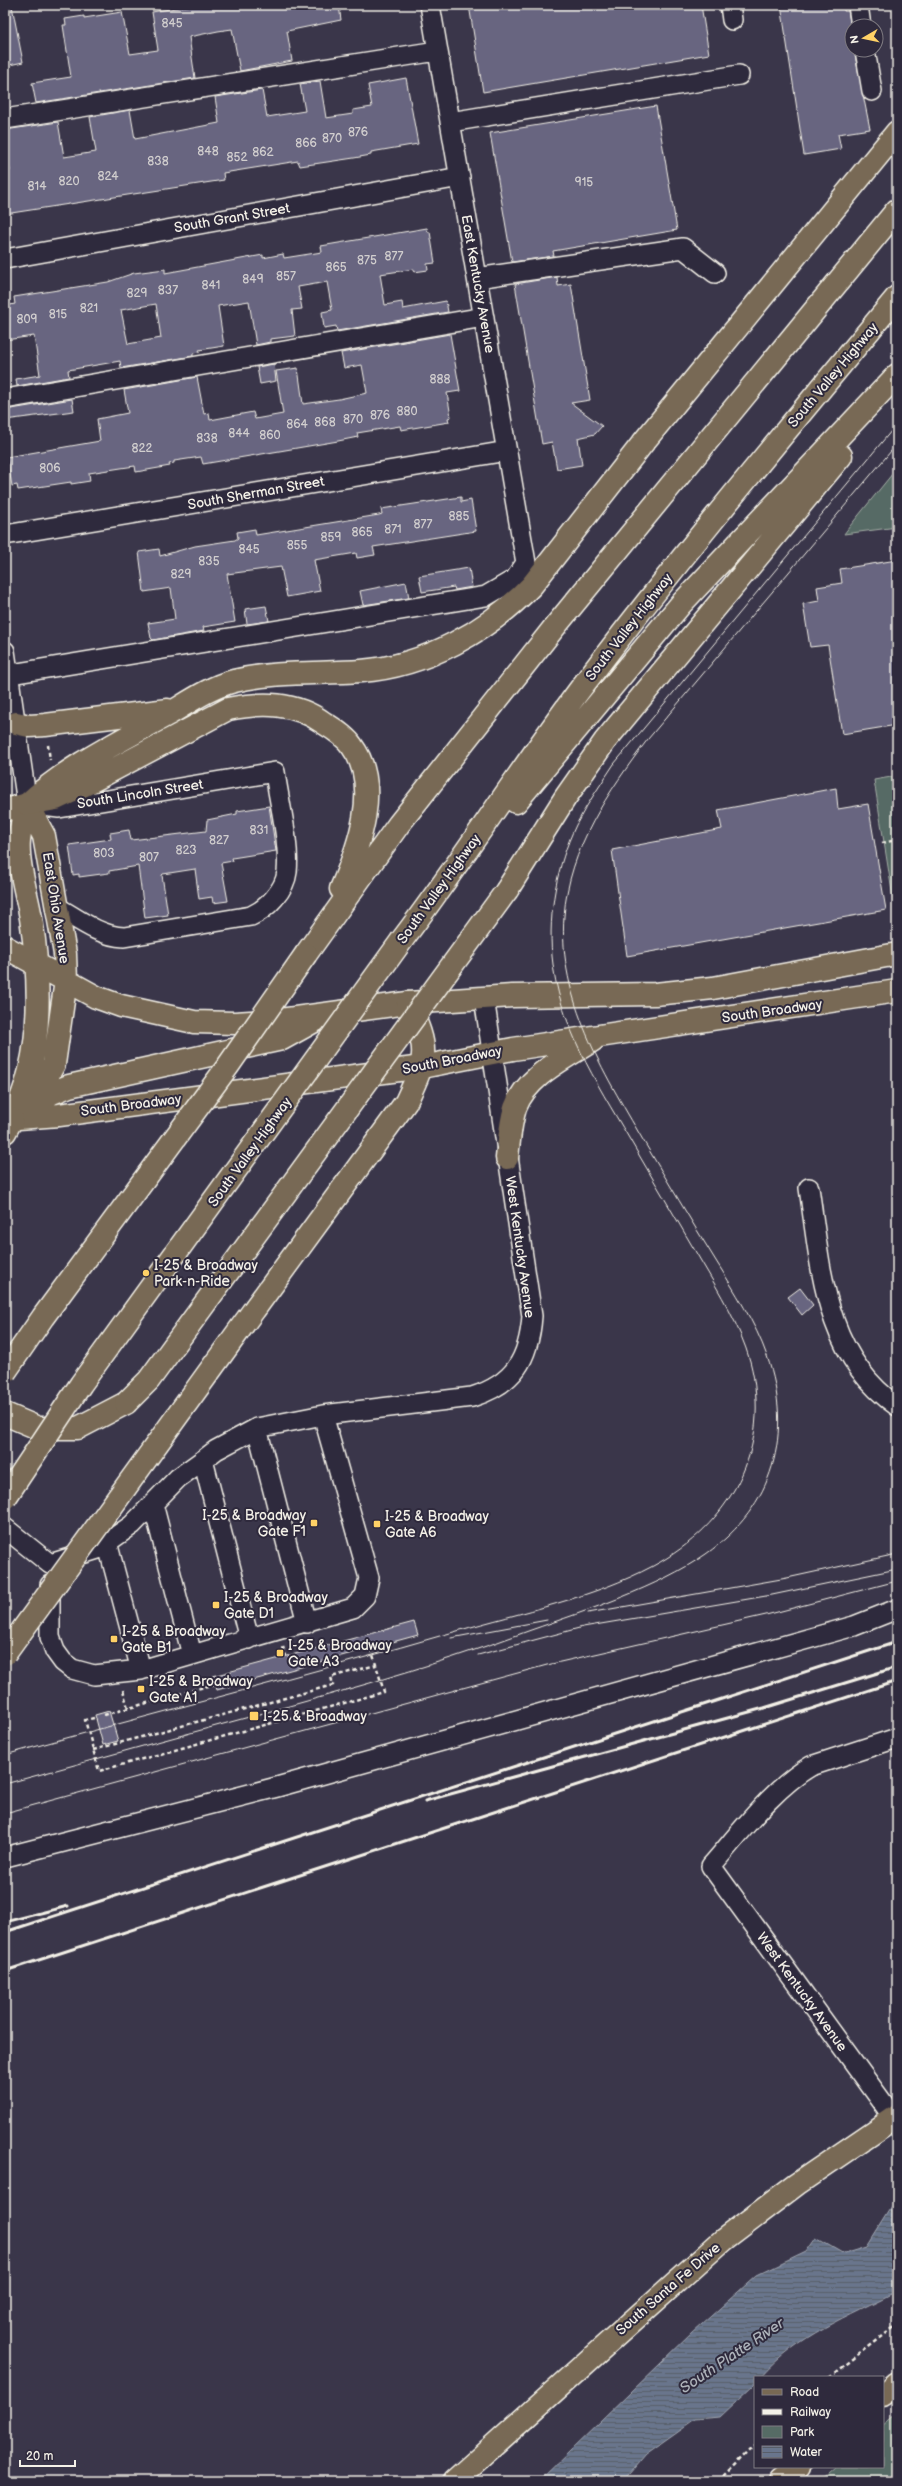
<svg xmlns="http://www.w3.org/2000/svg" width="902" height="2486" font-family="'Balsamiq Sans',sans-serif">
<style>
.green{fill:#566b65;stroke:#a5aea6}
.water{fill:url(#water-rules);stroke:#a1a7b1}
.building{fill:#676580;stroke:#f4f1e8;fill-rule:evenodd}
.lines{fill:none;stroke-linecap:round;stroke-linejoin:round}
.minor-casing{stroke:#f4f1e8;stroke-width:22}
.major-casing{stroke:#f4f1e8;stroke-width:25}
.highway-casing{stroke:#f4f1e8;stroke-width:25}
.path{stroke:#f4f1e8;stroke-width:2.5;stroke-dasharray:4 3;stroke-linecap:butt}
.minor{stroke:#2f2a3d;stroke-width:19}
.major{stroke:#786954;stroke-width:22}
.highway{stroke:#786954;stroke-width:22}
.tram{stroke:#f4f1e8;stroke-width:1}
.rail{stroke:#f4f1e8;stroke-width:3}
.highway-bridge-casing{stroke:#f4f1e8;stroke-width:25;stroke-linecap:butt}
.highway-bridge{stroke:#786954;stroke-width:22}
.poi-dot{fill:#ffd166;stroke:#2f2a3d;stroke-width:1.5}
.labels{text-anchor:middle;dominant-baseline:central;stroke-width:4;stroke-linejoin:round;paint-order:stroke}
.number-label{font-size:12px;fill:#d1cece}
.street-label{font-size:14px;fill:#f4f1e8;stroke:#2f2a3d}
.poi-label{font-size:14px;fill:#f4f1e8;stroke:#2f2a3d;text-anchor:start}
.water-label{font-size:15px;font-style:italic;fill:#aeb3ba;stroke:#2f2a3d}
</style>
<defs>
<pattern id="water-rules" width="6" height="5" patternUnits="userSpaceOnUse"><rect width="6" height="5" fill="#69758c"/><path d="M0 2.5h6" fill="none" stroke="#595e69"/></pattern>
</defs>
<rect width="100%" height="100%" fill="#3a364a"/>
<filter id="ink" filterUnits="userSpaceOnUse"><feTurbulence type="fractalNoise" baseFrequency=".025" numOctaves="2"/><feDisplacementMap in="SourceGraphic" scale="8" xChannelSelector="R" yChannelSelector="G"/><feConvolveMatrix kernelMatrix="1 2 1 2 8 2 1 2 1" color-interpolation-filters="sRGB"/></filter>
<g filter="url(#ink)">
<path class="green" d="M897,468V527L844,534L850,526Z
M897,776V908L894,904L874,780Z
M897,2415V2481H819L835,2467H883V2427Z"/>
<path class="water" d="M897,2199V2291C849,2316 797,2335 761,2377H755V2384L720,2417L695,2419L647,2453L623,2481H539L692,2333L756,2276L806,2252L816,2238L844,2254L867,2247Z"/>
<path class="building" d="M193,5H339L341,20L287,31L292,61L240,71L232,29L218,31L189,37L195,78L36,103L32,83L71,77L63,25H66L65,19L84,16V18L122,12L130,54L158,50L152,12Z
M469,5H701L709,54L483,92Z
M781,5H844V11H848L852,32V50H854L870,129L838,134L841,149L804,155Z
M12,6L23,62L5,66V7Z
M406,78L418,144L371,152V155L354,158L300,166L298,161L223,173L224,180L5,214V172L10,171L5,130L58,122L64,157L96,152L90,117L130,110L135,139L219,123L215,97L262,90L267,117L305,111L300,84L320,81L326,118L353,114V110L372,107L368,85Z
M656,106L677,230L553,251L554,256L512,262L490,133Z
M427,228L428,232H430L435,263L427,264L428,270L414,272V269L380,274L385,305L402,302L403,309L446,301L448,312L337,331L336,326L324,328L322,312L332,310L327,282L298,287L302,309L292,310L295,336L270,339V342L256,345L249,301L218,306L224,346L199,350L200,352L193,353V356L121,368L120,361L68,370L69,377L17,386L16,379L40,375L34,336L5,340V306L15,304L14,297L108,282L134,273L165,269V273L263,255V258L283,254L284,258L322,252L321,246ZM156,304L161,338L128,344L121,310Z
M557,277L558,286L571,284L590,400L571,403L602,426L595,434L578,438L582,465L557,469L552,442L542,444L515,284Z
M450,334L460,391L447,393L451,417L448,418L449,422L401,430L400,426L357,433L358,437L338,441L203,464L201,457L174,461V463L169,464L170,466L136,472L135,466L121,468L89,473L90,481L71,484V482L18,490L17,485L12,486L7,457L100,441L97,419L128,413L124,390L197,377L204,414L209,413L210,420L253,412L255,419L283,414L276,371L298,368L303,404L339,399L367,393L362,365L344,368L341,353Z
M274,364L276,381L260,384L257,367Z
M72,399L74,411L5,420V410Z
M461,497V502L471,500L476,531L373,547L375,555L357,558L356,553L314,560L320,591L287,597L281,567L227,574L235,622L203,627L204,631L153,640L151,638L148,623L175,619L171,588L144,592L139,552L159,549L160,556L195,546L235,540L238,538L237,532L255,529L256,535L379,515L382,514L381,509Z
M897,560V725L842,734L828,645L810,647L803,604L819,601L817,587L842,583L840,569Z
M469,568L472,587L455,590L454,587L422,592L419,576Z
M406,582L409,598L363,605L360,591Z
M266,606L269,621L247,624L245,609Z
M836,788L838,809L868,804L886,910L627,956L612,850L722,829L718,810Z
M269,806L276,851L232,858L233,861L221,863L228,901L213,903L212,897L199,899L195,869L163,874L162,875L168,915L145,918L138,866L109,871V873L79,877V874L73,875L69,845L111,839L110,833L129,830L131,840L206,831L207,820L237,814V811Z
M800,1288L813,1305L802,1315L788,1297Z
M414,1622L418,1635L217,1690L213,1676Z
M109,1711L118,1741L103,1745L95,1715Z"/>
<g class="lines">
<g class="minor-casing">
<path id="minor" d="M730,5L732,20
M858,5L861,26
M865,50L872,91
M5,119L437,51
M450,122L739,75
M5,259L460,177
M477,278L683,248L715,273
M5,399L484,317
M5,535L507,451
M5,651L27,804L59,808L275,772C279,803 290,842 287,872C285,890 267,909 251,916L124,937C99,936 78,919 57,907
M5,675L486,596L515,579L526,563L430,5
M809,1188C821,1268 824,1355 897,1406
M257,1428L307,1623
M203,1460L249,1639
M153,1504L192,1655
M5,1528L50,1564
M107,1542L141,1670
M50,1564L98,1549L132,1525L178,1478L203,1460L216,1450L257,1428L323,1415L472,1397C514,1384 529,1359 532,1316L484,998
M50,1585V1637L55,1651L63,1662L72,1669L94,1675L141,1670L353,1608L365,1596L369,1578L323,1415
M5,1857L277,1787L854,1626L897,1609
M894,2118L711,1866C740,1833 773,1788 811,1766L897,1738"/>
</g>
<g class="major-casing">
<path id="major" d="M5,810L27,804
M5,947L96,997L121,1006L194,1022L235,1023L280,1020L408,1003L512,996L655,994L713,988L897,954
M23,1098L48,1075L54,1064L66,980L65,954L44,836L27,804
M12,1118C44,1059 41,983 31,918C27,895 17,863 19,840C20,828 24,816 27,804
M13,1118L52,1093L69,1086L282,1039L318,1019
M5,1119L59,1115L422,1067L513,1049L897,991
M507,1158C509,1141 510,1124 515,1108C527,1075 566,1058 593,1040"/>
</g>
<g class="highway-casing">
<path id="highway" d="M16,723L29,726L45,725L168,710
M516,802L681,604L897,375
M27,804C68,766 119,742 167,715C189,702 210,687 234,681C276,671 318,674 361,671C426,666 488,631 532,585L646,439L897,132
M28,804L56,799L75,790L228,709C262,702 295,702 324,723C334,729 346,737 352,746C382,786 358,849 341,889
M507,890L565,798L605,741L841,456
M402,940C465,857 521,768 584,684C684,552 791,425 897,297
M306,954L399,824L553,629L897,210
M5,1132L12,1119
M256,1307L406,1102C428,1055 429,1051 408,1003
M5,1414L38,1428H78L126,1403
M883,2395L897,2383
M454,2481L723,2240L797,2184L897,2116
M782,2481L799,2467"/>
</g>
<path class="path" d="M48,745L50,760
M882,843L897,840
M283,1647L286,1656
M123,1690L128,1708
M104,1715L215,1684
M94,1718L85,1720L99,1771L384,1692L371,1648
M93,1750L333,1685L331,1677L376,1665
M830,2377L897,2325
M719,2481L755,2446"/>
<use href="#minor" class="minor"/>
<use href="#major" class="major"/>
<use href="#highway" class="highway"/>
<path class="tram" d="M588,1613L787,1578L897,1554
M451,1638L547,1620
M478,1655L583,1627L772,1595L897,1569
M5,1755C155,1713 307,1675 457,1631C522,1612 593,1598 653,1566C730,1525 773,1448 750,1361C740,1326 720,1293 701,1261C677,1220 653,1179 629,1138C596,1082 558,1023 552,956C548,912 557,865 576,825C587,804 601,784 614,764L897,424
M5,1784C72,1766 138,1747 205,1729C315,1699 424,1670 531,1630C588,1610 657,1588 706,1554C774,1506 794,1434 767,1356C756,1324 734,1290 716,1261C691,1221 667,1180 643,1140C603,1071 558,999 564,916C569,848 608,792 648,739L897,444
M5,1813L547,1665L766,1615L897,1581"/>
<path class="rail" d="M425,1801L764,1708L897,1667
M5,1922L68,1906
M5,1932L897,1642
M5,1971L897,1681"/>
<g class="highway-bridge-casing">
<path id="highway-bridge" d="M5,1372L43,1317L228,1066L306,954
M126,1403L149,1380L507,890
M5,1498L81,1384L402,940
M5,1654L256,1307"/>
</g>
<use href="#highway-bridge" class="highway-bridge"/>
</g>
</g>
<g class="poi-dot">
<circle cx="146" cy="1273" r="4"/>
<rect x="310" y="1519" width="8" height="8" rx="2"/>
<rect x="373" y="1520" width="8" height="8" rx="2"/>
<rect x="212" y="1601" width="8" height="8" rx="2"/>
<rect x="110" y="1635" width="8" height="8" rx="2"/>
<rect x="276" y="1649" width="8" height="8" rx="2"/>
<rect x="137" y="1685" width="8" height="8" rx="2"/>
<rect x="249" y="1711" width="10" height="10" rx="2"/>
</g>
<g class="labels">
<g class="number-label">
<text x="172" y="23">845</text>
<text x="358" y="132">876</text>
<text x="332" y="138">870</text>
<text x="306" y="143">866</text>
<text x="208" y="151">848</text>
<text x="263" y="152">862</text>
<text x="237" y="157">852</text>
<text x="158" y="161">838</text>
<text x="108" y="176">824</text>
<text x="69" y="181">820</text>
<text x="584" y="182">915</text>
<text x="37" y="186">814</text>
<text x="394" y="256">877</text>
<text x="367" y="260">875</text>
<text x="336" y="267">865</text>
<text x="286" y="276">857</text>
<text x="253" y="279">849</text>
<text x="211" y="285">841</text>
<text x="168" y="290">837</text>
<text x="137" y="293">829</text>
<text x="89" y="308">821</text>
<text x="58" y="314">815</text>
<text x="27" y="319">809</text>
<text x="440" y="379">888</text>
<text x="407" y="411">880</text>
<text x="380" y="415">876</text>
<text x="353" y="419">870</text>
<text x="325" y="422">868</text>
<text x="297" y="424">864</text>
<text x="239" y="433">844</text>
<text x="270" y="435">860</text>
<text x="207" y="438">838</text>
<text x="142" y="448">822</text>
<text x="50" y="468">806</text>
<text x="459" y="516">885</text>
<text x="423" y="524">877</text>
<text x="393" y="529">871</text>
<text x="362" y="532">865</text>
<text x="331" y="537">859</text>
<text x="297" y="545">855</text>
<text x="249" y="549">845</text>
<text x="209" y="561">835</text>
<text x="181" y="574">829</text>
<text x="259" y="830">831</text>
<text x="219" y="840">827</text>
<text x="186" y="850">823</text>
<text x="104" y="853">803</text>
<text x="149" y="857">807</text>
</g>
<g class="street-label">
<text transform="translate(232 218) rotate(-10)">South Grant Street</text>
<text transform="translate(478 284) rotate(80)">East Kentucky Avenue</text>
<text transform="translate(833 375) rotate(-50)">South Valley Highway</text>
<text transform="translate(256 493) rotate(-10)">South Sherman Street</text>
<text transform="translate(629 627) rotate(-52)">South Valley Highway</text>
<text transform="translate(140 794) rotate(-9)">South Lincoln Street</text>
<text transform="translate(439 889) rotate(-54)">South Valley Highway</text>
<text transform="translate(56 908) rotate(81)">East Ohio Avenue</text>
<text transform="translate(772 1011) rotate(-8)">South Broadway</text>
<text transform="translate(452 1060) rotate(-11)">South Broadway</text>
<text transform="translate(131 1105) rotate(-7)">South Broadway</text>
<text transform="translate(250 1152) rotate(-54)">South Valley Highway</text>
<text transform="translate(520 1247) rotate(82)">West Kentucky Avenue</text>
<text transform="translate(802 1992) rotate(54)">West Kentucky Avenue</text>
<text transform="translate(668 2289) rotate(-41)">South Santa Fe Drive</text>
</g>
<g class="poi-label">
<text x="154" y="1265">I-25 &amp; Broadway<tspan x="154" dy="16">Park-n-Ride</tspan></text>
<text x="306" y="1515" text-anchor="end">I-25 &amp; Broadway<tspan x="306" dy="16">Gate F1</tspan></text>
<text x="385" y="1516">I-25 &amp; Broadway<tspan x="385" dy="16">Gate A6</tspan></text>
<text x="224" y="1597">I-25 &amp; Broadway<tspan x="224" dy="16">Gate D1</tspan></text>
<text x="122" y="1631">I-25 &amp; Broadway<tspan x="122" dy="16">Gate B1</tspan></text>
<text x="288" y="1645">I-25 &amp; Broadway<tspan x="288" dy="16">Gate A3</tspan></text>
<text x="149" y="1681">I-25 &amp; Broadway<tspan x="149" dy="16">Gate A1</tspan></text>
<text x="263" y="1716">I-25 &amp; Broadway</text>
</g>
<g class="water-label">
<text transform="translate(732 2356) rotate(-34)">South Platte River</text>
</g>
</g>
<rect width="902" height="2486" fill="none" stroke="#2f2a3d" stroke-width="20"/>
<rect x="10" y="10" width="882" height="2466" fill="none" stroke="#f4f1e8" stroke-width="1.5" filter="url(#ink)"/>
<rect x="754" y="2376" width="130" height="92" fill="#2f2a3d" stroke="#7e7a81"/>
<rect x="762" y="2389" width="20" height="6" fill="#786954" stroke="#7e7a81"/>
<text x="790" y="2396" font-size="12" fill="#f4f1e8">Road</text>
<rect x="762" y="2409" width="20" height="6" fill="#f4f1e8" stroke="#7e7a81"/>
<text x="790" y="2416" font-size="12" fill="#f4f1e8">Railway</text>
<rect x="762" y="2426" width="20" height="12" fill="#566b65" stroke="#7e7a81"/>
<text x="790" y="2436" font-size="12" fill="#f4f1e8">Park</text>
<rect x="762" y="2446" width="20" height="12" fill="url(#water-rules)" stroke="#7e7a81"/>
<text x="790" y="2456" font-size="12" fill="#f4f1e8">Water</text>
<g transform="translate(864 38) rotate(261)"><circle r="19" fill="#2f2a3d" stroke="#7e7a81"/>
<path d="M0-3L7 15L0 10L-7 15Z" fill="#ffd166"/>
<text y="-6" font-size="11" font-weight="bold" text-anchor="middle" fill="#f4f1e8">N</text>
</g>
<path d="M20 2460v6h55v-6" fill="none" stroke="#f4f1e8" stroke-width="2"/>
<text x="26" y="2460" font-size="12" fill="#f4f1e8" stroke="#2f2a3d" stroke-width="3" paint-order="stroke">20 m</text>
</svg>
